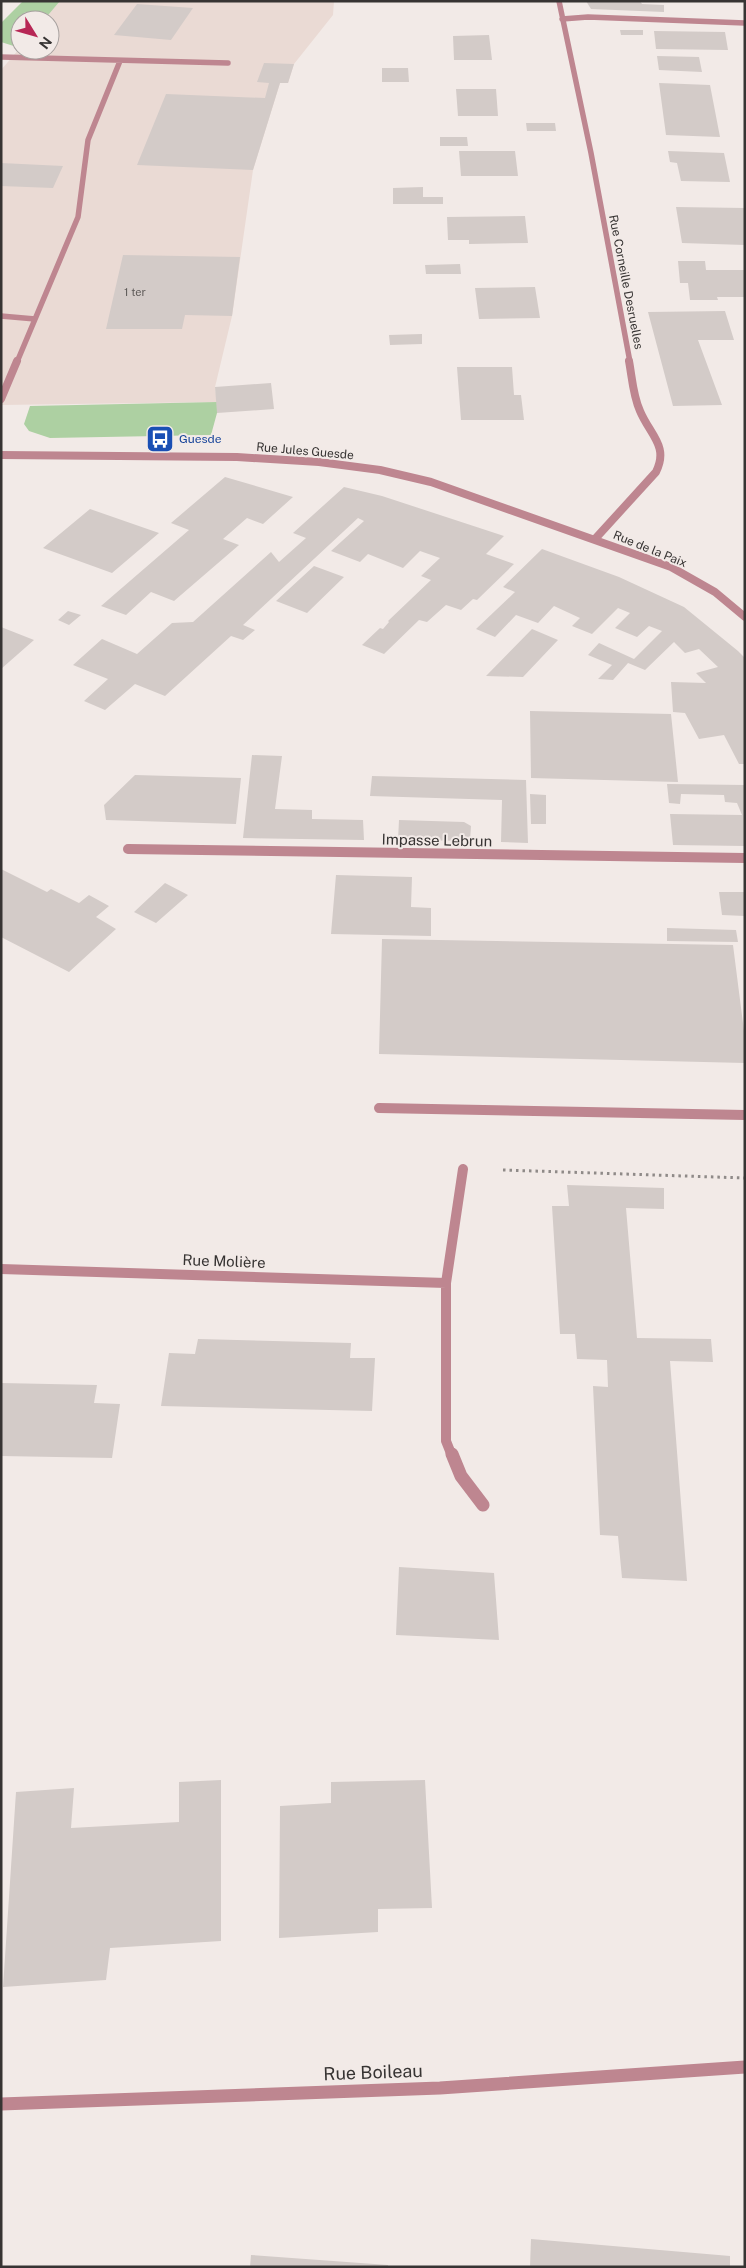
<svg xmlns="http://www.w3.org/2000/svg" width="746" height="2268" font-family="'Public Sans',sans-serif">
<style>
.built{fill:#eadad4}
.green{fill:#add0a2}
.building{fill:#d3cbc8}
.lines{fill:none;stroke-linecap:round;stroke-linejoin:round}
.path{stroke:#8f8a88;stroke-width:3;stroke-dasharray:2.5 4;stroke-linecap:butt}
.service-far2{stroke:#be8690;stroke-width:5.5}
.service-far1{stroke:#be8690;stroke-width:8}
.service{stroke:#be8690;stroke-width:10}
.minor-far3{stroke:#be8690;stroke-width:5.5}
.minor-far2{stroke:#be8690;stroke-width:8}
.minor-far1{stroke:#be8690;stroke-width:10}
.minor{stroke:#be8690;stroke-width:13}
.tertiary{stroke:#be8690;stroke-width:8}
.labels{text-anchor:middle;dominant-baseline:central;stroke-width:4;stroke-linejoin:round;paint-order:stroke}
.far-number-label{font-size:11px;fill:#5e5a58}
.far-street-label{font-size:12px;fill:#373433;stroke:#f2eae7}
.far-transit-label{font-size:12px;fill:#164399;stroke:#f2eae7;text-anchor:start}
.street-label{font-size:15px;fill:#373433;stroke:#f2eae7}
.near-street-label{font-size:18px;fill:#373433;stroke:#f2eae7}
</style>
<rect width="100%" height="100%" fill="#f2eae7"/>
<path class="built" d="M60,1H334L333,15L294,64L288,83H280L253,170L232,316L215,387L217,402L1,405V70L20,48V50H50V20H44Z"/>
<path class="green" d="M23,1H60L44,20H20V48L1,42V23Z
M217,402V413L211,435L50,438L29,431L24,424L30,406Z"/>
<path class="building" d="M586,1H640L642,4L664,5V12L591,9Z
M137,4L193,8L171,40L114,35Z
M620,30H643V35H621Z
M654,31L725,32L728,50L656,49Z
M489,35L492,60H454L453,36Z
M657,56L699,57L702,72L659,70Z
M264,63L294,64L288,83H280L253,170L137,165L166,94L265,98L269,83L257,82Z
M382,68H408L409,82H382Z
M659,83L710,85L720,137L666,135Z
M456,89H496L498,116H458Z
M526,123H555L556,131H527Z
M440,137H467L468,146H440Z
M459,151H515L518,176H461Z
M668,151L724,153L730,182L681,181L677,163L670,162Z
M1,163L63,166L53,188L1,186Z
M423,187V197H443V204H393V188Z
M676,207L745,208V245L682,243Z
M525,216L528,243L469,244V240H448L447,217Z
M123,255L240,257L232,316L185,315L182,329H106Z
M678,261H705L706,270H745V297H717L718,300H690L688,283H680Z
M460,264L461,274H426L425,265Z
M535,287L540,318L479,319L475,288Z
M725,311L734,340H698L722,405L673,406L648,312Z
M422,334V344L390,345L389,335Z
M457,367H512L514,395H521L524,420H461Z
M271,383L274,409L217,413L215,387Z
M225,477L293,497L263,524L247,518L223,539L239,545L174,601L151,592L126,615L101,606L189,530L171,523Z
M344,487L382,496L504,536L486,554L514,564L477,600L473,599L461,610L446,605L427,622L419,620L384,654L362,645L380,628L383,629L389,622L388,621L431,580L421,576L440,558L420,551L403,568L368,554L360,562L331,551L364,521L358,518L243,625L255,630L243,640L231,636L165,696L135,684L105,710L84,701L108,679L73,665L102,639L137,654L172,623L193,622L271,552L279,562L306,538L293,533Z
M90,509L159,533L112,573L43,548Z
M542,549L619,577L684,607L738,651L745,658V764H739L724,735L699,739L685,713L673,712L671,682L706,683L696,673L718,667L699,649L685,653L674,642L645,670L628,663L613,680L598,679L612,665L588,655L599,643L634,659L662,631L649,626L637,637L615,628L630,613L618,608L592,634L572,626L580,618L554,606L538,623L516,615L495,637L476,629L515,592L503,587Z
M314,566L344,577L307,613L276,601Z
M68,611L81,615L69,625L58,620Z
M1,627L34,640L1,669Z
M532,629L558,640L523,677L486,676Z
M530,711L671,714L678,782L531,778Z
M252,755L282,756L275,809L312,810V819L363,820L364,840L243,838Z
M135,775L241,778L236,824L106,820L104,805Z
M372,776L526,780L528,843L501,842L502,800L370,796Z
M667,784L745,785V846L673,845L670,814L742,815L737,803L725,802L724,795L681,794L680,804L669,803Z
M530,794L546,795V824H531Z
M399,820L464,822L471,826L470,841L398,840Z
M1,869L47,892L51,889L79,903L89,895L109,906L96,917L116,929L69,972L1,937Z
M336,875L412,877L411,907L431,908V936L331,934Z
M165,883L188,895L156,923L134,912Z
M719,892H745V916L722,915Z
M667,928L736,930L738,942L667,941Z
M382,939L733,945L745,1039V1063L379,1054Z
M567,1185L664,1188V1209L626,1208L637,1338L711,1339L713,1362L670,1361L687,1581L622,1578L618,1536L600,1535L593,1386L608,1387L607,1360L577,1359L575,1334H560L552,1206H569Z
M198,1339L351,1343L350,1358H375L372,1411L161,1406L169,1353L195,1354Z
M1,1383L97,1385L94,1403L120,1404L112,1458L1,1456Z
M399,1567L494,1573L499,1640L396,1635Z
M221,1780V1941L110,1948L106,1980L3,1987L16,1792L74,1788L71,1828L179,1822V1782Z
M425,1780L432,1908L378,1909V1932L279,1938L280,1806L331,1803V1782Z
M531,2239L730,2256V2267H530Z
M251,2255L388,2265V2267H250Z"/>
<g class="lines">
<path class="path" d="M503,1170L745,1178"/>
<path class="service-far2" d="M1,57L228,63
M1,316L35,319
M17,362L78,217L88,140L120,61"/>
<path class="service-far1" d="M1,399L17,361"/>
<path class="service" d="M128,849L745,858
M379,1108L745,1115"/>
<path class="minor-far3" d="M559,1L591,153L630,362
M562,19L588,17L745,23"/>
<path class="minor-far2" d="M595,539L656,472C669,446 650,435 640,411C633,396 632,377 629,361"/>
<path class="minor-far1" d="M1,1269L446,1283V1441L452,1456
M446,1283L463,1169"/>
<path class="minor" d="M452,1454L461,1476L483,1505
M1,2104L440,2088L745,2067"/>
<path class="tertiary" d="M1,455L237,457L319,462L380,470L431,482L671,567L715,592L745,617"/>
</g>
<defs>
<g id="bus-square" transform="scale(1.4375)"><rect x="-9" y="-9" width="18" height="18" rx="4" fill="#1a4fb4" stroke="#f2eae7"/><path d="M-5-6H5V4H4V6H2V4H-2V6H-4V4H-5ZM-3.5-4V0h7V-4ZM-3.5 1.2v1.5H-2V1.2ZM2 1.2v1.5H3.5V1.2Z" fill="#fff"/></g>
</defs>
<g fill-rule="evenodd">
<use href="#bus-square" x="160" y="439"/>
</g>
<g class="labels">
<g class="far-number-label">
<text x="135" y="292">1 ter</text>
</g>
<g class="far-street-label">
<text transform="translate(626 282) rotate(79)">Rue Corneille Desruelles</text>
<text transform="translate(305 451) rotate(5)">Rue Jules Guesde</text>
<text transform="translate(650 549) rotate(22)">Rue de la Paix</text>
</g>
<g class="far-transit-label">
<text x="179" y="439">Guesde</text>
</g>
<g class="street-label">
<text transform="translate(437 840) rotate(1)">Impasse Lebrun</text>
<text transform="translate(224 1261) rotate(2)">Rue Molière</text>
</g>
<g class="near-street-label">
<text transform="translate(373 2072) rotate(-2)">Rue Boileau</text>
</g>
</g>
<rect width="746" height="2268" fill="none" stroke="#373433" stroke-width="5"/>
<g transform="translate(35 35) rotate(127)"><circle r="24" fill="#f2eae7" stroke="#a7a19f"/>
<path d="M0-4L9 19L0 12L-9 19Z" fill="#b72755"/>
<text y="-8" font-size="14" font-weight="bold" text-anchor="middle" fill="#373433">N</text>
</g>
</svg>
